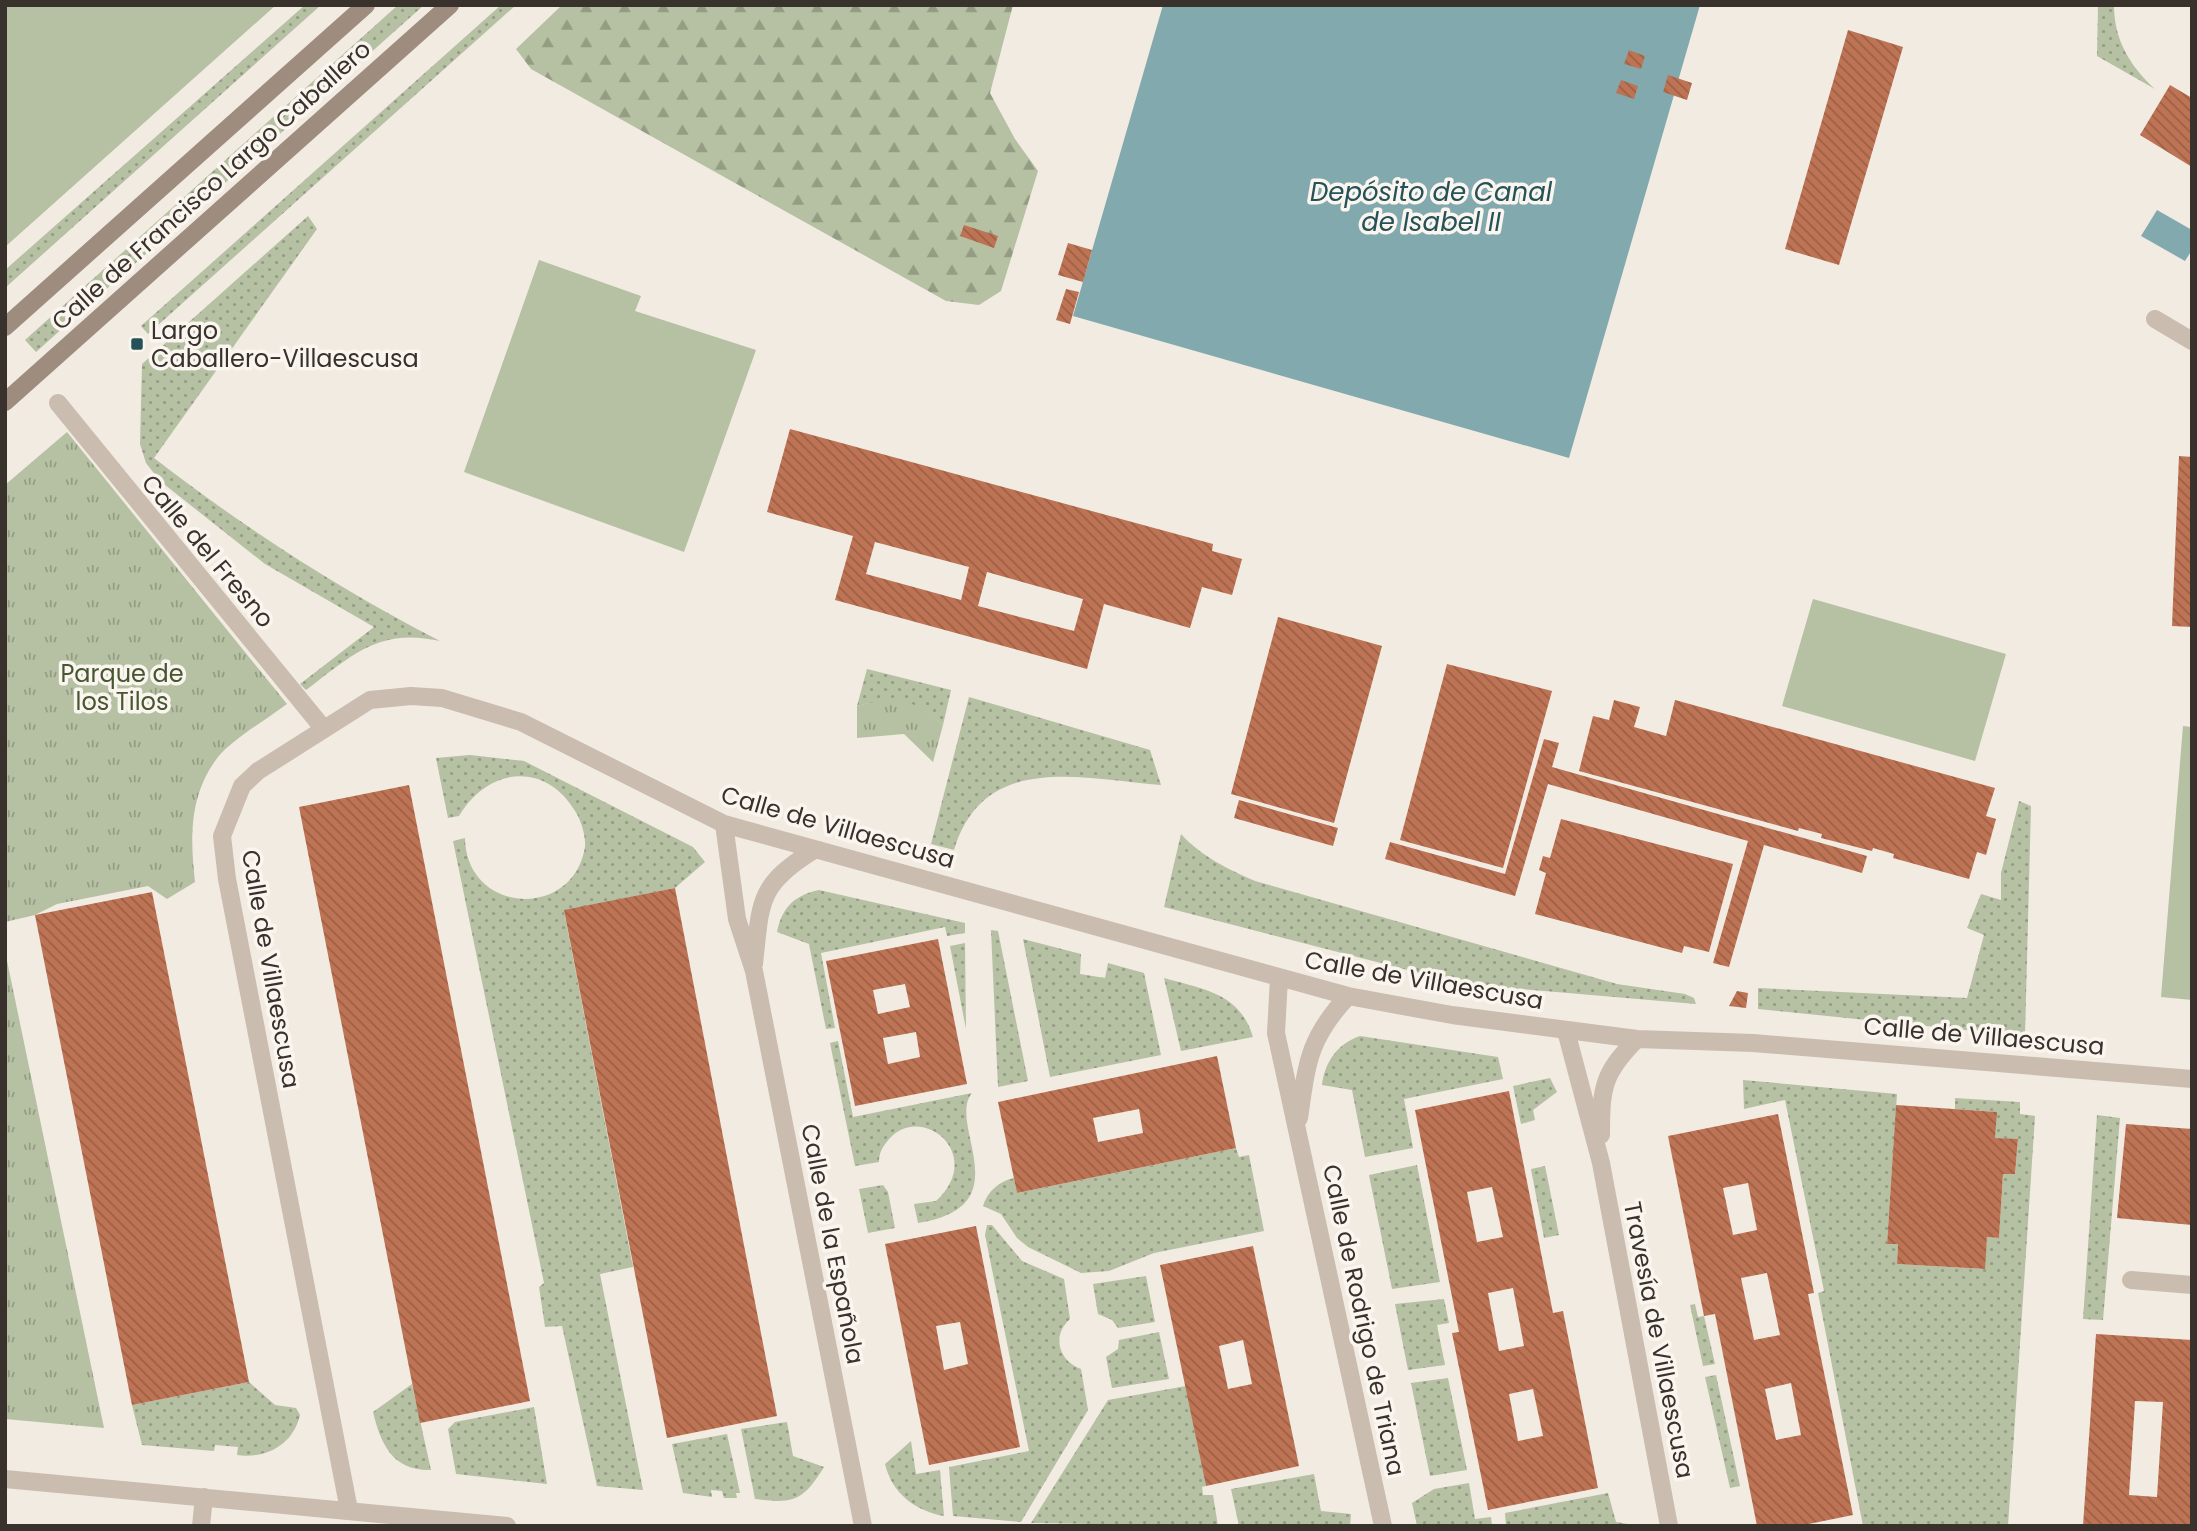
<svg xmlns="http://www.w3.org/2000/svg" width="2197" height="1531" font-family="Poppins,sans-serif">
<style>
.grass{fill:#b5c1a2}
.forest{fill:url(#forest-firs)}
.park{fill:url(#park-tufts)}
.garden{fill:url(#garden-dots)}
.water{fill:#82a9ae}
.building{fill:url(#building-back-hatch);fill-rule:evenodd}
.lines{fill:none;stroke-linecap:round;stroke-linejoin:round}
.pedestrian{stroke:#cabcae;stroke-width:18}
.minor{stroke:#cabcae;stroke-width:18}
.secondary{stroke:#9e8c7f;stroke-width:18}
.poi-dot{fill:#245258;stroke:#faf5ee;stroke-width:2.5}
.labels{text-anchor:middle;dominant-baseline:central;stroke-width:7;stroke-linejoin:round;paint-order:stroke}
.street-label{font-size:24px;fill:#39312c;stroke:#faf5ee}
.poi-label{font-size:24px;fill:#39312c;stroke:#faf5ee;text-anchor:start}
.park-label{font-size:24px;fill:#465631;stroke:#faf5ee}
.water-label{font-size:26px;font-style:italic;fill:#245258;stroke:#faf5ee}
</style>
<defs>
<pattern id="forest-firs" width="22" height="20" patternUnits="userSpaceOnUse" patternTransform="scale(1.75)"><rect width="22" height="20" fill="#b5c1a2"/><path d="M5 1l3.5 6h-7zM16 11l3.5 6h-7z" fill="#949d84"/></pattern>
<pattern id="park-tufts" width="24" height="20" patternUnits="userSpaceOnUse" patternTransform="scale(1.75)"><rect width="24" height="20" fill="#b5c1a2"/><path d="M3 7l-1-3M5 7V3M7 7l1-3M15 17l-1-3M17 17v-4M19 17l1-3" fill="none" stroke="#949d84"/></pattern>
<pattern id="garden-dots" width="8" height="8" patternUnits="userSpaceOnUse" patternTransform="scale(1.75)"><rect width="8" height="8" fill="#b5c1a2"/><path d="M2 2h.1M6 6h.1" fill="none" stroke="#949d84" stroke-width="1.8" stroke-linecap="round"/></pattern>
<pattern id="building-back-hatch" width="6" height="6" patternUnits="userSpaceOnUse" patternTransform="scale(1.75)"><rect width="6" height="6" fill="#be7454"/><path d="M-1 5l2 2M0 0l6 6M5-1l2 2" fill="none" stroke="#9b6046"/></pattern>
</defs>
<rect width="100%" height="100%" fill="#f2ebe2"/>
<path class="grass" d="M5,5H276L5,247Z
M539,260L641,296L635,311L756,350L684,552L464,472Z
M1813,599L2006,654L1975,761L1782,706Z
M2183,726L2192,727V1000L2161,997Z"/>
<path class="forest" d="M562,5H1013L990,93L1015,139L1038,171L1001,291L979,305L946,301L531,69L516,49Z"/>
<path class="park" d="M67,432L287,704C267,719 233,739 218,757C189,795 190,837 195,882L167,899L148,886L57,904L35,915L5,922V485Z
M892,697L920,705L943,725L933,762L904,734L857,738V706Z
M5,951L104,1428L5,1419Z"/>
<path class="garden" d="M305,5H321L5,288V270Z
M398,5H424L36,352L25,340Z
M501,5H516L148,334L141,326Z
M2098,5H2114C2114,40 2130,66 2155,89L2097,56Z
M308,216L317,229L154,458C243,527 339,589 440,641C379,627 351,656 306,690L300,684L374,627L265,564L160,481L146,463L140,444L142,364Z
M867,669L951,690L943,725C910,697 898,696 857,706Z
M969,697L1150,750L1161,785C1082,779 984,751 954,850L931,844Z
M470,755L524,761L693,847L705,862L675,888L564,911L633,1267L600,1274L643,1490L597,1486L562,1326L545,1327L539,1287L544,1283L453,841L465,838C466,914 573,921 585,847C586,836 581,820 575,811C545,761 488,767 459,816L448,818L436,758Z
M2019,801L2031,806L2025,1036L1758,1009V988L1967,998L1984,935L1967,928L1981,894L2001,900V873Z
M1181,834C1202,857 1228,869 1255,881L1617,984L1685,994L1694,998L1696,1004L1462,984L1164,907Z
M819,890L965,923V933L947,936L945,927L821,953L835,1028L826,1029L809,944L777,932C782,907 795,895 819,890Z
M991,930L998,931L1028,1081L998,1087Z
M1023,939L1081,954L1080,974L1105,978L1108,963L1144,973L1161,1055L1050,1077Z
M965,943L966,1029L950,946Z
M1164,978C1203,989 1240,993 1253,1037L1181,1051Z
M1360,1036L1498,1057L1503,1079L1404,1099L1413,1148L1365,1157L1352,1090L1322,1085C1325,1062 1337,1044 1360,1036Z
M838,1041L853,1117L972,1093C946,1124 1023,1207 918,1223L914,1204L936,1201C986,1155 923,1103 890,1138C883,1146 879,1152 879,1162L855,1166L830,1043Z
M1550,1078L1557,1092L1533,1110L1535,1120L1521,1124L1513,1086Z
M1743,1080L1897,1094L1887,1243L1898,1244L1897,1264L1984,1269L1987,1237L1999,1238L2003,1174H2015L2018,1140L1995,1138L1996,1112L1955,1109V1098L2020,1102V1114L2035,1116L2008,1526H1863L1818,1293L1824,1291L1785,1100L1744,1109Z
M2097,1115L2120,1118L2103,1320L2083,1319Z
M1236,1148L1239,1157L1249,1155L1264,1231L1154,1253L1109,1271L1081,1273L1028,1247L1017,1238L1001,1214L983,1206C987,1192 999,1181 1014,1178L1017,1193Z
M1417,1165L1440,1282L1392,1289L1369,1175Z
M1545,1166L1559,1235L1544,1238L1531,1169Z
M883,1185L888,1192L895,1228L868,1233L859,1189Z
M987,1225H992L1022,1261L1064,1279L1070,1319C1051,1336 1059,1361 1081,1369L1088,1410L1021,1522L953,1516L949,1467L1029,1451L985,1235Z
M1146,1276L1155,1322L1118,1328L1112,1320L1098,1314L1093,1284Z
M1444,1299L1449,1323L1437,1325L1445,1365L1408,1370L1395,1304Z
M1695,1304L1698,1317L1704,1316L1715,1364L1703,1366L1690,1305Z
M1159,1332L1169,1379L1112,1388L1106,1357L1118,1349L1119,1340Z
M1716,1375L1740,1486L1730,1488L1705,1377Z
M1448,1378L1467,1470L1430,1476L1411,1383Z
M249,1382L275,1405L296,1408L300,1415C293,1445 266,1459 237,1455L238,1447L215,1445L214,1451L142,1445L132,1405Z
M412,1384L431,1470C393,1471 381,1445 373,1412Z
M1186,1386L1206,1486L1202,1487L1203,1495H1213L1218,1526L1031,1523L1108,1400Z
M534,1407L547,1484L456,1474L448,1429L455,1422Z
M787,1422L793,1456L824,1467C803,1501 794,1504 755,1499L741,1429Z
M727,1434L740,1493H736L737,1498H724L722,1491L711,1490L712,1497L683,1493L672,1444Z
M911,1441L916,1474L940,1470L944,1516C915,1511 892,1493 885,1464Z
M1314,1474L1321,1511L1351,1514L1350,1526H1239L1231,1489Z
M1469,1483L1475,1519L1491,1517L1492,1526H1417L1412,1503L1434,1489Z
M1608,1493L1616,1522L1640,1526H1506L1505,1513Z"/>
<path class="water" d="M1163,5H1700L1569,458L1073,316Z
M2157,210L2192,230V250L2185,261L2141,236Z"/>
<path class="building" d="M1848,30L1903,47L1839,265L1785,249Z
M1629,50L1645,56L1641,69L1624,64Z
M1668,75L1692,83L1687,100L1663,92Z
M1621,80L1638,86L1634,99L1616,93Z
M2170,85L2192,98V167L2140,135Z
M964,225L998,236L994,248L960,236Z
M1068,243L1092,250L1083,282L1058,275Z
M1066,289L1079,292L1070,324L1056,320Z
M790,429L1213,544L1212,551L1242,559L1232,595L1202,587L1190,628L1104,604L1087,669L835,600L853,536L767,512ZM875,542L969,567L961,600L866,574ZM987,572L1083,599L1074,631L978,606Z
M2179,456L2192,457V627L2172,626Z
M1278,617L1382,646L1334,823L1231,794Z
M1447,664L1552,691L1503,868L1400,840Z
M1614,700L1640,707L1634,727L1666,736L1675,700L1995,788L1986,816L1996,819L1986,855L1977,852L1969,879L1893,858L1894,854L1873,848L1872,851L1821,838L1822,834L1799,828L1798,831L1579,771L1593,716L1609,720Z
M1544,739L1559,743L1552,767L1867,856L1862,873L1764,845L1729,967L1713,963L1748,841L1548,784L1515,896L1385,859L1390,842L1505,874Z
M409,785L530,1401L420,1423L299,807Z
M1239,800L1338,828L1333,846L1234,818Z
M1561,819L1733,864L1709,952L1684,946L1682,953L1535,914L1546,873L1539,870L1543,856L1550,858Z
M675,888L777,1416L667,1438L564,910Z
M152,892L249,1382L132,1405L35,915Z
M938,939L967,1084L855,1106L826,961ZM905,984L910,1007L878,1014L873,990ZM916,1032L920,1057L888,1064L883,1038Z
M1737,991L1748,993L1746,1008L1729,1006Z
M1217,1056L1236,1148L1017,1193L998,1102ZM1139,1109L1143,1133L1098,1142L1093,1118Z
M1509,1091L1553,1313L1563,1311L1598,1488L1488,1510L1452,1333L1459,1332L1415,1110ZM1492,1187L1503,1237L1477,1242L1467,1192ZM1513,1288L1524,1346L1499,1351L1488,1293ZM1533,1389L1543,1436L1518,1441L1509,1394Z
M1896,1105L1997,1112L1995,1138L2018,1139L2015,1174H2003L1999,1238L1987,1237L1985,1269L1897,1264L1898,1244H1887Z
M1778,1114L1814,1293L1808,1294L1853,1515L1799,1526H1757L1715,1314L1704,1316L1668,1136ZM1748,1183L1757,1230L1733,1235L1723,1188ZM1767,1273L1780,1335L1754,1340L1741,1278ZM1791,1383L1801,1435L1776,1440L1765,1389Z
M2126,1124L2192,1129V1225L2117,1218Z
M976,1226L1020,1447L929,1465L885,1244ZM960,1322L968,1364L944,1370L936,1326Z
M1253,1246L1299,1466L1206,1486L1160,1265ZM1243,1340L1252,1384L1228,1389L1219,1346Z
M2096,1334L2192,1340V1526H2083ZM2135,1401L2163,1402L2157,1497L2129,1495Z"/>
<g class="lines">
<path class="pedestrian" d="M58,403L323,728"/>
<path class="minor" d="M2155,319L2192,341
M724,824L737,919L754,971L863,1526
M754,964C761,901 757,886 814,850
M1279,978L1276,1033L1383,1526
M1566,1031L1601,1163L1669,1526
M1299,1118C1307,1063 1308,1039 1348,996
M1601,1135C1601,1087 1603,1073 1637,1039
M2131,1280L2192,1285
M5,1479L507,1526
M349,1510L227,879L222,836L242,786L258,771L370,700L411,696L442,698L521,722L724,824L1348,996L1452,1015L1637,1039L1753,1043L2192,1079
M201,1526L204,1497"/>
<path class="secondary" d="M5,327L366,5
M5,402L450,5"/>
</g>
<rect class="poi-dot" x="130" y="337" width="14" height="14" rx="3.5"/>
<g class="labels">
<g class="street-label">
<text transform="translate(211 185) rotate(-42)">Calle de Francisco Largo Caballero</text>
<text transform="translate(208 551) rotate(50)">Calle del Fresno</text>
<text transform="translate(838 827) rotate(16)">Calle de Villaescusa</text>
<text transform="translate(271 969) rotate(80)">Calle de Villaescusa</text>
<text transform="translate(1424 980) rotate(10)">Calle de Villaescusa</text>
<text transform="translate(1984 1036) rotate(5)">Calle de Villaescusa</text>
<text transform="translate(833 1244) rotate(79)">Calle de la Española</text>
<text transform="translate(1364 1320) rotate(78)">Calle de Rodrigo de Triana</text>
<text transform="translate(1659 1340) rotate(79)">Travesía de Villaescusa</text>
</g>
<g class="poi-label">
<text x="151" y="330">Largo<tspan x="151" dy="28">Caballero-Villaescusa</tspan></text>
</g>
<g class="park-label">
<text x="122" y="673">Parque de<tspan x="122" dy="28">los Tilos</tspan></text>
</g>
<g class="water-label">
<text x="1431" y="192">Depósito de Canal<tspan x="1431" dy="30">de Isabel II</tspan></text>
</g>
</g>
<rect width="2197" height="1531" fill="none" stroke="#39312c" stroke-width="14"/>
</svg>
